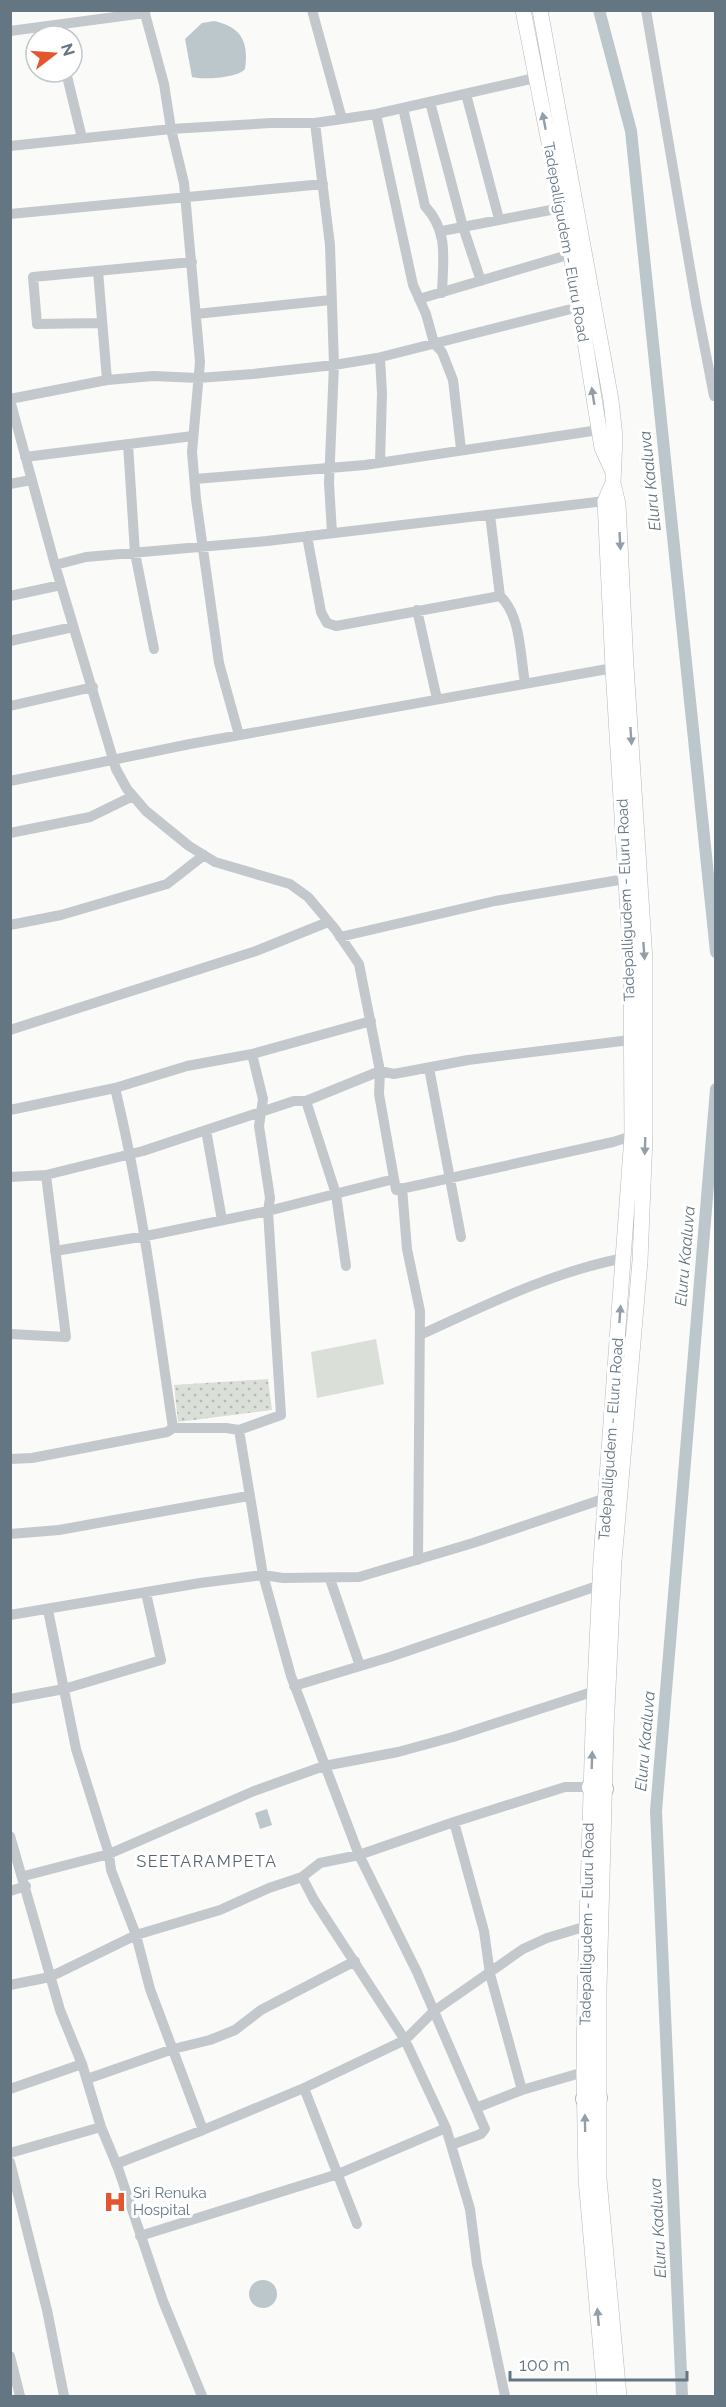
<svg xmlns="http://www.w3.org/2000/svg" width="726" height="2407" font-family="Raleway,sans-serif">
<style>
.grass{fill:url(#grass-dots)}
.park{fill:#dadfd7}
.water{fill:#bbc7cb}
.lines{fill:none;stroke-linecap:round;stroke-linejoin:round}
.canal{stroke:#bbc7cb;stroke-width:12}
.secondary-casing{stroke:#b3babf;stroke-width:16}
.primary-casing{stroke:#b5babe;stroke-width:20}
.minor{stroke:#c3c8cc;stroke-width:10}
.secondary{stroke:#fff;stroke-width:15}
.primary{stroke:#fff;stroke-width:18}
.oneway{fill:#939fa8}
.labels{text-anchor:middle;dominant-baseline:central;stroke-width:6;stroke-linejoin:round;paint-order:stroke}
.street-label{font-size:15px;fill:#657683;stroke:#fff}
.poi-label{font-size:15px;fill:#657683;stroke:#fff;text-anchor:start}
.water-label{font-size:16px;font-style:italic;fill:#60757c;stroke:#fff}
.neighbourhood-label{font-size:16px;letter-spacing:1.5px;fill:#57646e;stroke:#fff}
</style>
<defs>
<pattern id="grass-dots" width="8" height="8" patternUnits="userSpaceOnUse" patternTransform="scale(1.5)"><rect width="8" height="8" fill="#dadfd7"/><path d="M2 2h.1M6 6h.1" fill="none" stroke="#b4b9b4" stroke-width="1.8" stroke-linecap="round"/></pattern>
</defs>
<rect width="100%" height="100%" fill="#fafaf8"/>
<path class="grass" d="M268,1379L272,1410L178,1422L174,1385Z"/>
<path class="park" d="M376,1339L384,1384L317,1398L311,1352Z"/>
<path class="water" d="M214,21C241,27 249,41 245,69C238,78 203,80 192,77L185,39L202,23Z
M267,1809L272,1825L260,1829L255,1813Z
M249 2294a14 14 0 1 1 28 0a14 14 0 1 1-28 0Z"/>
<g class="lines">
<path class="canal" d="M599,10L631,131L716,952
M682,2396L656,1811L716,1089"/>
<g class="secondary-casing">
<path id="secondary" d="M523,10L571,254L602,448L613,472
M540,10L611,400L615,437L613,483L618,504L626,666L645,961V1136L640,1261L614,1561L606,1730L599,1988V2179L619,2396
M605,2396L586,2179L584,2072L585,1987L593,1729L601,1560L632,1136L631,962L613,668L605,501L613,483"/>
</g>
<g class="primary-casing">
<path id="primary" d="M591,1787L604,1789
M585,2099L598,2098"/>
</g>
<path class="minor" d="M144,10L164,84L171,129L184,183L200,362L192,452L196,499L219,663L239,735
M312,10L342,119
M646,10L696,303L714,396
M10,31L145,13
M66,72L82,138
M466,94L499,219
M430,102L463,227L481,281
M403,108L425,206C449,232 443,259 442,293
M376,114L413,285L426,314L434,343L442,352L453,380L461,449
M315,123L330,245L334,365L329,483L332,533
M10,146L171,129L271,123H315L376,114L535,78
M10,214L323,184
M442,231L561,208
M98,271L107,380
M419,299L571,254
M196,314L331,300
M102,323L37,324L33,277L192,262
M10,399L107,380L153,376L198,378L253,374L334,365L377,358L579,307
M10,400L55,565L116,769L127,789L146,811L189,846L215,862L290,884L308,897L335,929L359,964L380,1071L379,1094L396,1190L613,1142L632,1136
M128,444L135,553L154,649
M25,457L193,436
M380,462L382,393L380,358
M195,479L365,465L599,430
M10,484L31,480
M490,515L500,596
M307,536L321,612L327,623L336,626L500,596C521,615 520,655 525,683
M55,565L86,557L267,541L605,501
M10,596L61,585
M417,610L437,699
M10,641L73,627
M10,706L93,687
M10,781L190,744L613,668
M10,833L90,817L133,796
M10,925L61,915L167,884L204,855
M340,937L495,901L625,879
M10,1030L256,951L328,922
M429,1068L461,1237
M115,1088C142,1200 156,1314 173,1428
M306,1101L336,1194L346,1266
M10,1110L115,1088L187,1066L252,1054L371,1021
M206,1130L222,1220
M10,1177L46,1175L143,1151L294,1101H306L380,1071L394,1074L468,1060L630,1040
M402,1188L407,1249L420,1311L418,1560
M55,1251L146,1236L268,1211L394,1179
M10,1334L66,1337L46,1175
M420,1335C486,1305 552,1272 624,1258
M239,1430L263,1575L291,1676L359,1855L417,1972L485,2129L481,2134L451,2145
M10,1459L32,1458L167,1432L173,1428H226L239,1430L281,1415L268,1211L270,1198L259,1126L263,1099L252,1054
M10,1534L59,1530L248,1496
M330,1579L360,1666
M48,1610L76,1749L109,1854L111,1870L136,1935L150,1989L203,2130L116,2164
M10,1615L200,1583L263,1575L283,1578L359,1577L473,1543L606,1498
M294,1686L390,1657L600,1585
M10,1699L64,1689L161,1660L146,1593
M454,1822L484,1931L490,1974L522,2090
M10,1836L60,2010L82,2064L101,2127L118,2168L163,2301L202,2396
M24,1876L109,1854L254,1791L324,1766L398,1752L453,1737L595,1691
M302,1877L314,1900L405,2040L446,2128L470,2209L477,2264L505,2396
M10,1891L26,1886
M10,1985L50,1977L136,1935L220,1910L269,1888L302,1877L320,1863L359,1855L454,1822L565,1787H591
M87,2079L173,2049L210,2040L235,2030L261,2010L355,1961
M304,2088L357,2224
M10,2089L82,2064
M476,2108L522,2090L584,2072
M203,2130L304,2088L405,2040L434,2011L523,1949L547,1938L587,1926
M10,2153L101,2127
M10,2162L47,2310L64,2396
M140,2236L338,2174L446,2128
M10,2356L20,2396"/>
<use href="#secondary" class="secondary"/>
<use href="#primary" class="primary"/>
</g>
<defs><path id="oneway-solid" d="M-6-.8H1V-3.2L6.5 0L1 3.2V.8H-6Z" transform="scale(1.5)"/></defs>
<g class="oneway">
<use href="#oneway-solid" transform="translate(544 121) rotate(-101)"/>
<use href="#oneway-solid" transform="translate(593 396) rotate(-99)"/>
<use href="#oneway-solid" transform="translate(620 541) rotate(87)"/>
<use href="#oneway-solid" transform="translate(631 736) rotate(86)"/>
<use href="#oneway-solid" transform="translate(644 951) rotate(86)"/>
<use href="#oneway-solid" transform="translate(645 1146) rotate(92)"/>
<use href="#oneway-solid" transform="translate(620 1314) rotate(-86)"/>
<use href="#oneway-solid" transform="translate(592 1760) rotate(-88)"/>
<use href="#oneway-solid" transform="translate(585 2123) rotate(-91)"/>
<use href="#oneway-solid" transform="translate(598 2317) rotate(-95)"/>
</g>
<defs>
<g id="hospital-bare" transform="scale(1.8)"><path d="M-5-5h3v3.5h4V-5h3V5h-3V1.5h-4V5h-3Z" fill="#e4572e" stroke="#fff" stroke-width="2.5" paint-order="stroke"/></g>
</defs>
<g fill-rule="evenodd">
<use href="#hospital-bare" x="115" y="2202"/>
</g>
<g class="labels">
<g class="street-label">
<text transform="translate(566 242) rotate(80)">Tadepalligudem - Eluru Road</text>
<text transform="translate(626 900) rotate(-92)">Tadepalligudem - Eluru Road</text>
<text transform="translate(611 1439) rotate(-86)">Tadepalligudem - Eluru Road</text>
<text transform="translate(587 1924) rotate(-89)">Tadepalligudem - Eluru Road</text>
</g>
<g class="poi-label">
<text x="133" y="2193">Sri Renuka<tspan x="133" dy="17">Hospital</tspan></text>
</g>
<g class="water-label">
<text transform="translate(650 481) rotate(-96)">Eluru Kaaluva</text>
<text transform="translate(685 1256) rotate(-85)">Eluru Kaaluva</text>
<text transform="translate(645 1741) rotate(-85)">Eluru Kaaluva</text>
<text transform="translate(658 2228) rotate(-93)">Eluru Kaaluva</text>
</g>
<g class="neighbourhood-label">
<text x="207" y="1861">SEETARAMPETA</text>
</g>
</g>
<rect width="726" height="2407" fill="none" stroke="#657683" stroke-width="24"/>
<g transform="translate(54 54) rotate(73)"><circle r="28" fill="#ffffff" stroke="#c1c8cd" stroke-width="1.5"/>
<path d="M0-4.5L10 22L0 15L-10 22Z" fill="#e4572e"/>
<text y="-9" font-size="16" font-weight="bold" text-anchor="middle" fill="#657683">N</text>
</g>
<path d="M510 2371v9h177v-9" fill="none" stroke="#657683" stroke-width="3"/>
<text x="519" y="2371" font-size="18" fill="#657683" stroke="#ffffff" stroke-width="4.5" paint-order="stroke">100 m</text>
</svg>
